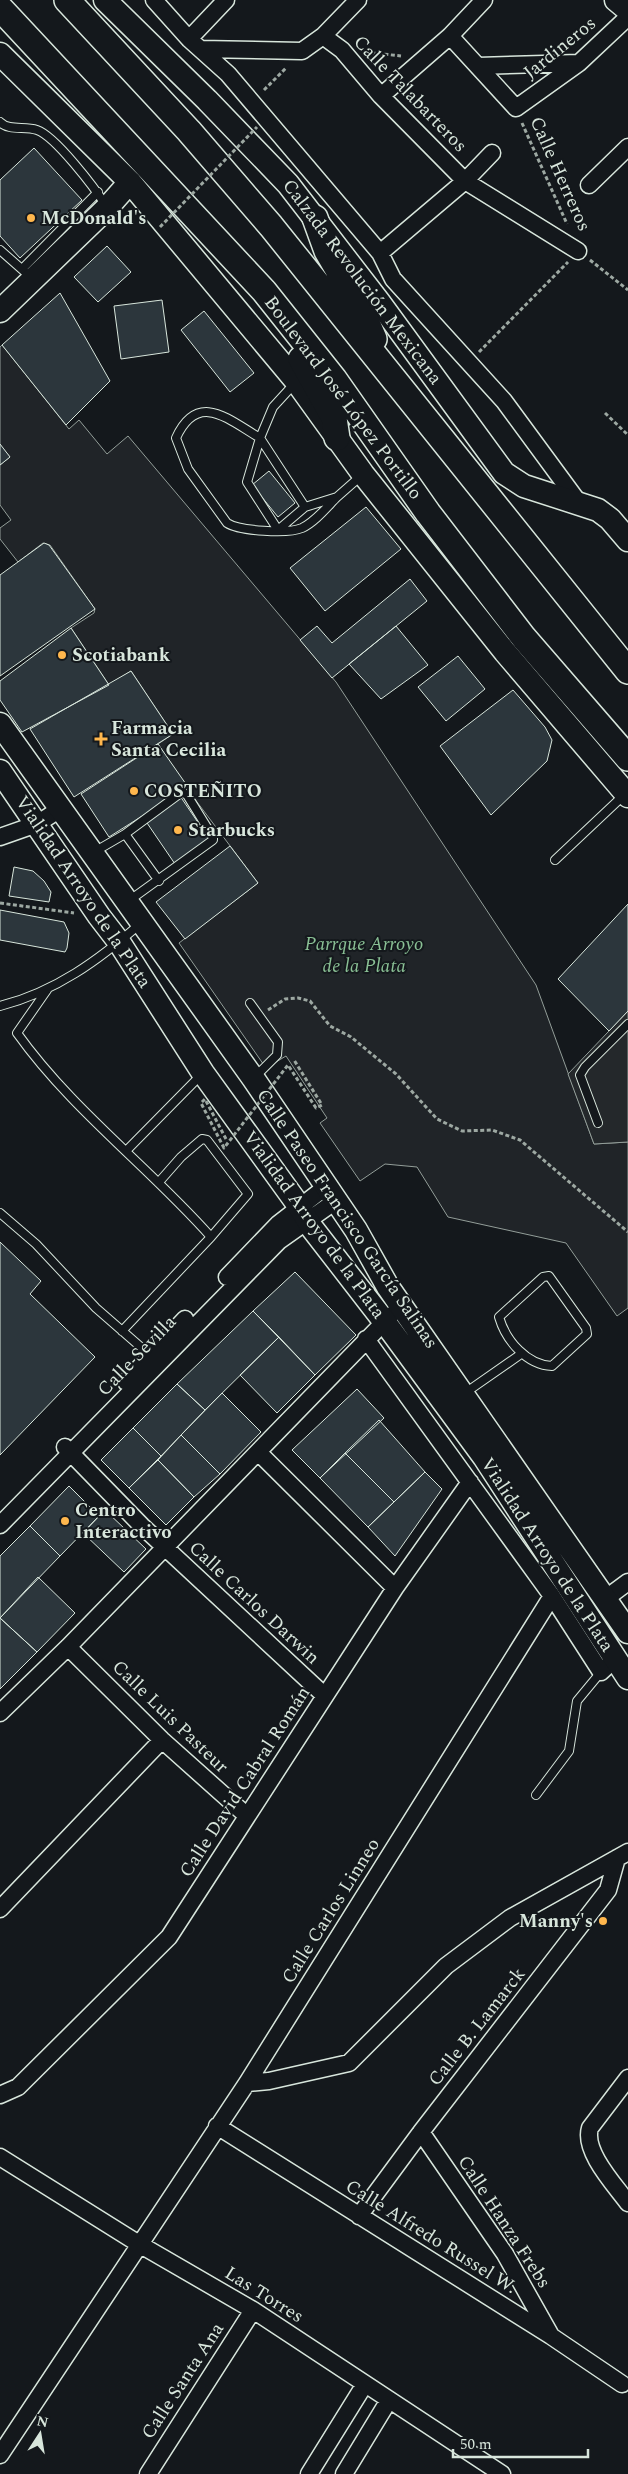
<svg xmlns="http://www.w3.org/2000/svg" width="628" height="2474" font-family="Spectral,serif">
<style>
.green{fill:#202428;stroke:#939e99}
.parking{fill:#24282b;stroke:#939e99}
.building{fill:#2c363c;stroke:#d8e6dc}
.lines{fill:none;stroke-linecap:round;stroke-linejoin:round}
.lane-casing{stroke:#d8e6dc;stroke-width:10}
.street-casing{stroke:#d8e6dc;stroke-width:19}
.secondary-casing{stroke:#d8e6dc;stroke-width:25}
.primary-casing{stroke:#d8e6dc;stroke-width:28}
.path{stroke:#9da8a2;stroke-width:3;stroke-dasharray:4 2.5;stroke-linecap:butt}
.lane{stroke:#14181c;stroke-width:8}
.street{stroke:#14181c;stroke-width:16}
.secondary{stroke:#14181c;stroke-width:22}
.primary{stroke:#14181c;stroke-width:25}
.path-bridge{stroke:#9da8a2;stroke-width:3;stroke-dasharray:4 2.5;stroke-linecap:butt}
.poi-dot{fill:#ffb74d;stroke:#14181c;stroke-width:2}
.labels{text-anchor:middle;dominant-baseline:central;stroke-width:4;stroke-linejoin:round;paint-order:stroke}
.street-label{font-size:19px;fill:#d8e6dc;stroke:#14181c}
.poi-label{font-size:19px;font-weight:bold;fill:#d8e6dc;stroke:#14181c;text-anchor:start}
.park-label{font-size:19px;font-style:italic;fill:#8ac095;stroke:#14181c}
</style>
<rect width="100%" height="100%" fill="#14181c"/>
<path class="green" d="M2,345L69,429L79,420L107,454L128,436L336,682L536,985L594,1144L628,1142V1308L617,1316L566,1243L448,1217L417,1167L385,1164L360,1181L320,1123L327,1118L286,1056L266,1068L179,943L258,883L191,794L158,744L173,734L131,671L109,685L71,628L94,613L95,609L50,545L43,543L18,562L0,539V528L11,520L0,505V465L10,457L0,445V347Z"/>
<path class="parking" d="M628,1011V1142L594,1144L568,1074Z"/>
<path class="building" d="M34,148L82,200L20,258L0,236V180Z
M107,246L131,272L98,302L74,277Z
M60,293L110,381L66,425L2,345Z
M162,300L169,352L121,359L114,306Z
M204,311L254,373L230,392L181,330Z
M0,444L10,457L0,465Z
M269,471L295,503L278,517L252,485Z
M366,507L401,549L325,611L290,568Z
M44,543L49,545L95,609L0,676V575Z
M410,579L427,601L332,678L300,640L317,626L332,643Z
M396,626L428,665L381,699L349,664Z
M71,628L109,685L22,732L0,700V681Z
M458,656L485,689L446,721L418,687Z
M131,671L173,734L74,797L30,729Z
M513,690L545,727L552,740L547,761L491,815L440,746Z
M158,744L188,787L109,837L81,794Z
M180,796L210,840L175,864L145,820Z
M230,846L258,883L185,939L156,902Z
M14,867L33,871L44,881L51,892L49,902L9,896Z
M628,904V1011L609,1031L558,979Z
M0,910L64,922L69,933L67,948L65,952L0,940Z
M0,1242L41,1281L30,1294L95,1357L0,1455Z
M295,1272L356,1335L315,1375L253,1311Z
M253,1311L279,1337L205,1410L177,1384Z
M279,1337L315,1375L277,1413L240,1375Z
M177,1384L205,1410L161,1456L133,1428Z
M357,1389L384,1418L320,1478L292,1450Z
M222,1393L261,1432L220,1474L181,1435Z
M379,1420L425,1472L394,1502L345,1453Z
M133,1428L161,1456L129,1488L101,1460Z
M181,1435L220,1474L194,1497L158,1460Z
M345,1453L394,1502L368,1527L320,1478Z
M158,1460L194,1497L166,1525L129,1488Z
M425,1472L442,1489L395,1556L368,1527Z
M69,1486L99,1516L60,1556L30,1526Z
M105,1510L146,1549L124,1572L83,1533Z
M30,1526L60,1556L0,1618V1556Z
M38,1577L75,1613L37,1652L0,1618Z
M0,1618L37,1652L0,1689Z"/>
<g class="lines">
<g class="lane-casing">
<path id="lane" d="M0,122C9,131 24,126 37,130C55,136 95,188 106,206
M0,250L25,272
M22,269L98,192
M295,383L273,407L260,438L305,507L337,497L362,475
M305,507L278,530L247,482L260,438C229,420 198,390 176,438L188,469L227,523C239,531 288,534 302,528C315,522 327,507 337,497
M125,834L159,881
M94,852L125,834L182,792L187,795L213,837V840L130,900
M555,860L624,795
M47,990L17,1033C72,1110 149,1167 211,1237
M250,1003L278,1042L277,1055L255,1077
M0,1006C55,992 99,960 141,923
M598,1123L580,1075L585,1067L628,1024
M126,1151L202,1074
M0,1213L36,1244L96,1308L151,1356
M549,1276L586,1328L587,1334L552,1366C527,1365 506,1341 499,1317L543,1277Z
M122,1331L211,1237L248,1194L207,1140L202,1139L181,1157L159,1182
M465,1393L521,1354
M536,1795L569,1751L577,1701L601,1672"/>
</g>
<g class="street-casing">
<path id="street" d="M154,0L189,39L228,74L380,253L393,279L504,401L579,503
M323,36L342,50L381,96L465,181L578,251
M450,36L516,108L579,63L628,17
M189,39L226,0
M200,49L302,51L323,36L358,0
M478,66L579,63
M381,96L450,36L484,0
M589,185L628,147
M380,253L465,181L492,153
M0,837L37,824L60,809
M227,1277L278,1224L327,1186
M366,1339L552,1596L601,1672L615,1659
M126,1382L185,1319
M65,1447L142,1526L325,1696
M258,1452L395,1588
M0,1525L279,1241L337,1200
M605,1599L628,1582
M68,1647L162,1740L246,1815
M0,1713L68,1647L391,1315
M0,1909L162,1740
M628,2078L590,2128C583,2151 614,2184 628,2203
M247,2083L269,2081L349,2063L446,1966L510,1918L628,1852
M0,2095L18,2087L169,1937L395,1588L470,1482
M217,2126L551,2336L622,2384
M421,2132L505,2254L550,2334
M0,2157L139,2244L253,2310L502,2474
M359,2216L421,2132L608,1890L617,1858
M0,2455L247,2083L552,1596
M148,2474L253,2310
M309,2474L365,2384
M344,2474L389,2400"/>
</g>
<g class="secondary-casing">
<path id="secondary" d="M105,0L207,100L288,184L379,302L504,473L524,486L598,510L610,519L628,540
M616,0L628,10
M0,54L130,182L296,381L363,474L505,652L628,796
M0,311L107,208L130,182
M0,724L253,1078L356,1230L388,1287L628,1632
M0,771L99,916L119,942L203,1073L299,1206L312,1228L384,1321L484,1457L628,1678"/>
</g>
<g class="primary-casing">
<path id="primary" d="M67,0L189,131L271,226L628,671
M0,8L264,291L334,379L428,513L524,638L628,758
M315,218L327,251L361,309L374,339
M301,359L334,418L337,438"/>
</g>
<path class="path" d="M365,52L401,56
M264,90L286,68
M522,123L567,224
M590,260L628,290
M479,352L568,262
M605,413L628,435
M0,903L74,913
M268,1010L285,999L298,998L310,1001L330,1026L351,1037L396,1074L437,1119L462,1131L492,1130L520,1140L628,1232"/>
<use href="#lane" class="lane"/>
<use href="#street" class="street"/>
<use href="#secondary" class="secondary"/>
<use href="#primary" class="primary"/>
<path class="path-bridge" d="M160,227L257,127
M226,1139L205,1099L201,1103L224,1148L288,1065L316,1108L322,1105L294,1060"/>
</g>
<g class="poi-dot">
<circle cx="31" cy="218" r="5"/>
<circle cx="62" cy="655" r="5"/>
<path d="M98.5 731.5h5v5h5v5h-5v5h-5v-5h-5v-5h5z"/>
<circle cx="134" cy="791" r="5"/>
<circle cx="178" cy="830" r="5"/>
<circle cx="65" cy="1521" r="5"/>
<circle cx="603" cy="1921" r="5"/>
</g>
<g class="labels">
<g class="street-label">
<text transform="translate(560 48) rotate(-39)">Jardineros</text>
<text transform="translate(410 94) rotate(46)">Calle Talabarteros</text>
<text transform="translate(560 174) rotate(66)">Calle Herreros</text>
<text transform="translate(362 282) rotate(53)">Calzada Revolución Mexicana</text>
<text transform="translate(343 398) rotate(53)">Boulevard José López Portillo</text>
<text transform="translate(83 892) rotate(56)">Vialidad Arroyo de la Plata</text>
<text transform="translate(347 1219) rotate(56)">Calle Paseo Francisco García Salinas</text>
<text transform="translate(314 1225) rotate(54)">Vialidad Arroyo de la Plata</text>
<text transform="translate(137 1356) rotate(-46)">Calle Sevilla</text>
<text transform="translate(547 1555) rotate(57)">Vialidad Arroyo de la Plata</text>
<text transform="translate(254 1603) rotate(43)">Calle Carlos Darwin</text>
<text transform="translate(170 1717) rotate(44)">Calle Luis Pasteur</text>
<text transform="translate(245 1782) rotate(-57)">Calle David Cabral Román</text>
<text transform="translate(331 1911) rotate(-58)">Calle Carlos Linneo</text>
<text transform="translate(477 2027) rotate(-52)">Calle B. Lamarck</text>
<text transform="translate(504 2222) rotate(57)">Calle Hanza Frebs</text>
<text transform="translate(431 2237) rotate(32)">Calle Alfredo Russel W.</text>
<text transform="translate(264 2295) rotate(32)">Las Torres</text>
<text transform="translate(183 2381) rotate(-57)">Calle Santa Ana</text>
</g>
<g class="poi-label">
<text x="41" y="218">McDonald's</text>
<text x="72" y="655">Scotiabank</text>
<text x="111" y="728">Farmacia<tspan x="111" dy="22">Santa Cecilia</tspan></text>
<text x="144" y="791">COSTEÑITO</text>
<text x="188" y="830">Starbucks</text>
<text x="75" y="1510">Centro<tspan x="75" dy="22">Interactivo</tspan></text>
<text x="593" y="1921" text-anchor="end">Manny's</text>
</g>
<g class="park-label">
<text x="364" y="944">Parrque Arroyo<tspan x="364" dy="22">de la Plata</tspan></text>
</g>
</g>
<g transform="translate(40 2434) rotate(12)" stroke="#14181c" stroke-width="4" paint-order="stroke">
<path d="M0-4L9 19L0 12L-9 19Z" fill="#d8e6dc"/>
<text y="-8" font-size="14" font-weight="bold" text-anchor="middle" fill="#d8e6dc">N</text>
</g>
<path d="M453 2449v8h135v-8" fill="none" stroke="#d8e6dc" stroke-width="2.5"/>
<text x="460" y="2449" font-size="15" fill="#d8e6dc" stroke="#14181c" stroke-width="4" paint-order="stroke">50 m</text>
</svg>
